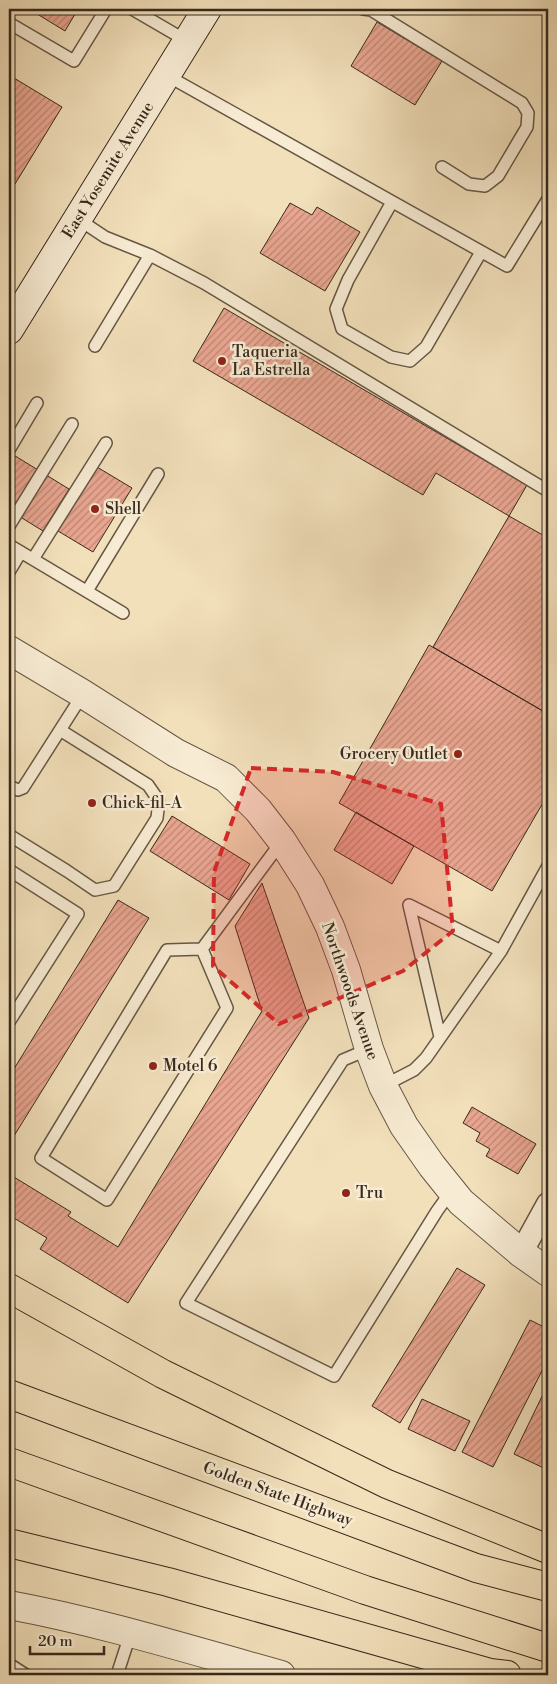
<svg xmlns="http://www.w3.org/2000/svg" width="557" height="1684" font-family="'Libre Bodoni',serif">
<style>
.building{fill:url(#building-hatch);stroke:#37291c}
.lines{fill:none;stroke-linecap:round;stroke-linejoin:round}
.service-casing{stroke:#665744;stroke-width:14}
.minor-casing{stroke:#665744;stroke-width:25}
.tertiary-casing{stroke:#665744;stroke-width:30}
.secondary-casing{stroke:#37291c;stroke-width:30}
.motorway-casing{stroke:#37291c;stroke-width:30}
.service{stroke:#f7ebd3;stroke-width:11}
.minor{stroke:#f7ebd3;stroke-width:22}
.tertiary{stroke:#f7ebd3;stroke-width:28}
.secondary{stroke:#f7ebd3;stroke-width:28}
.motorway{stroke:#f2e0bb;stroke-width:28}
.marked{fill:#d62828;fill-opacity:0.2;stroke:#d62828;stroke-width:4;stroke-dasharray:10 6;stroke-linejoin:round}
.poi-dot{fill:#8f2418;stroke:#f7ebd3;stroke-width:2}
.labels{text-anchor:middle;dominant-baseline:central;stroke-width:5;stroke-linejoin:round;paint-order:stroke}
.street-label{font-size:16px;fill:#37291c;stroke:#f7ebd3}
.poi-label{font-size:16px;fill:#37291c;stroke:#f7ebd3;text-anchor:start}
</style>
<defs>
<pattern id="building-hatch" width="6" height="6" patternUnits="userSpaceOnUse" patternTransform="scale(1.25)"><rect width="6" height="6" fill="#eaa691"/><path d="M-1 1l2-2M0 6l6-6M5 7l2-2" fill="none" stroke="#be8776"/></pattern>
</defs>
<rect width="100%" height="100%" fill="#f2e0bb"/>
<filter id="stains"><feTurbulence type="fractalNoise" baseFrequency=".004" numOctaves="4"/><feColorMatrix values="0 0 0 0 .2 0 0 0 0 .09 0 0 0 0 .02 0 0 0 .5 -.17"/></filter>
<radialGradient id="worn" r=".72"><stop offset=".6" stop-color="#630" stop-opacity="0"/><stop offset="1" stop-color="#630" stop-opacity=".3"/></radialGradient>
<path class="building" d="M29,9H78L65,31Z
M377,22L442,61L415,105L351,66Z
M9,75L62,107L15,184L9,181Z
M290,203L312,215L317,207L360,232L325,291L260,253Z
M224,308L527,485L509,516L436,473L423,495L193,361Z
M12,454L69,489L43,531L9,510V459Z
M97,467L132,488L93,552L58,531Z
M509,516L548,538V714L433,647Z
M429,645L548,714V794L492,891L339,803Z
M356,812L414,846L392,884L334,850Z
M172,816L250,864L229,900L150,851Z
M262,883L309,1018L128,1303L40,1249L47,1238L9,1215V1174L71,1212L68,1216L118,1247L262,1011L235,926Z
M118,900L149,918L9,1144V1077Z
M472,1107L536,1144L518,1174L486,1156L490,1149L476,1141L480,1133L463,1123Z
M457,1268L485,1285L400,1423L372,1406Z
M530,1320L548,1329V1359L493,1467L462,1452Z
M548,1384V1470L514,1454Z
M422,1399L470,1421L455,1451L408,1429Z"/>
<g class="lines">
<g class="service-casing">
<path id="service" d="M132,9L187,41
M363,9L371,10L522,103L528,113L527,127L498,176L485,186L469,184L442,167
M9,23L74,61L106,9
M166,75L507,266L548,199
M392,202L348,280L336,309L342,329L391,357L410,361L426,347L481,252
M78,219L105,237L150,255L204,283L548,491
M95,346L150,255
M9,450L37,403
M9,526L72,424
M9,545L123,613
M33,559L106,443
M9,572L21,552
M87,591L158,474
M9,786L18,790L23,788L83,694
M9,835L67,871L95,890L114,886L157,818L159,801L148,785L60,730
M9,870L78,914L9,1022
M202,949L227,1008L107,1200L41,1158L167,950L202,949L282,841
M501,951L548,866
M369,1049L343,1060L186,1303L334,1376L437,1211L452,1190
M383,1086L414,1070L426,1058L501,951L409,905L440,1037
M9,1664L26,1675
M117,1675L131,1632"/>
</g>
<g class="minor-casing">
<path id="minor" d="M521,1253L548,1204"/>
</g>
<g class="tertiary-casing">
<path id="tertiary" d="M9,650L83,694L176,753L226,778L258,810L282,841L310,885L330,927L346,970L369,1049L383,1086L404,1126L432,1166L461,1202L521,1253L548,1272
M9,1605C101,1622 191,1650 281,1675"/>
</g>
<g class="secondary-casing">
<path id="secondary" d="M9,330L207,9"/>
</g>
<g class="motorway-casing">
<path id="motorway" d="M9,1288L163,1374L387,1484L548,1549
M9,1394L476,1568L548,1587
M9,1462L365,1590L548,1648
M9,1543L168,1582L490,1673L507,1675"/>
</g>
<use href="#service" class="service"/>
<use href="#minor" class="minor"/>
<use href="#tertiary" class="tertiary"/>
<use href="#secondary" class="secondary"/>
<use href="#motorway" class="motorway"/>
</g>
<path class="marked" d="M251,768L333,772L441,804L453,931L403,971L279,1024L213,966L214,872Z"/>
<g class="poi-dot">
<circle cx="222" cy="361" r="5"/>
<circle cx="95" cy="509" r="5"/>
<circle cx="458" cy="754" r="5"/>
<circle cx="92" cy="803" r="5"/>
<circle cx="153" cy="1066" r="5"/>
<circle cx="346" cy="1193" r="5"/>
</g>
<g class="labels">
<g class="street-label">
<text transform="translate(108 170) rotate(-58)">East Yosemite Avenue</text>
<text transform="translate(350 991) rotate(71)">Northwoods Avenue</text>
<text transform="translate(278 1494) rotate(20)">Golden State Highway</text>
</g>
<g class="poi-label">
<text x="232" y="352">Taqueria<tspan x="232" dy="18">La Estrella</tspan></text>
<text x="105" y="509">Shell</text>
<text x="448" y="754" text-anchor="end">Grocery Outlet</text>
<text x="102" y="803">Chick-fil-A</text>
<text x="163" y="1066">Motel 6</text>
<text x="356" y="1193">Tru</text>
</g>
</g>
<rect width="557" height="1684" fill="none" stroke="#f2e0bb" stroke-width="30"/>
<rect x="10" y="10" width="537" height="1664" fill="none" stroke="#37291c" stroke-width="2.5"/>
<rect x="15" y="15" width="527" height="1654" fill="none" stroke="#37291c"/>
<path d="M30 1646v8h74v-8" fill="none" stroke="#37291c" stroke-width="2.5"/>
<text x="38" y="1646" font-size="15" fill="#37291c" stroke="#f7ebd3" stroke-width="4" paint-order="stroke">20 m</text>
<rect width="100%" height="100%" filter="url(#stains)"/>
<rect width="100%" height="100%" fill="url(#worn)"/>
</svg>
